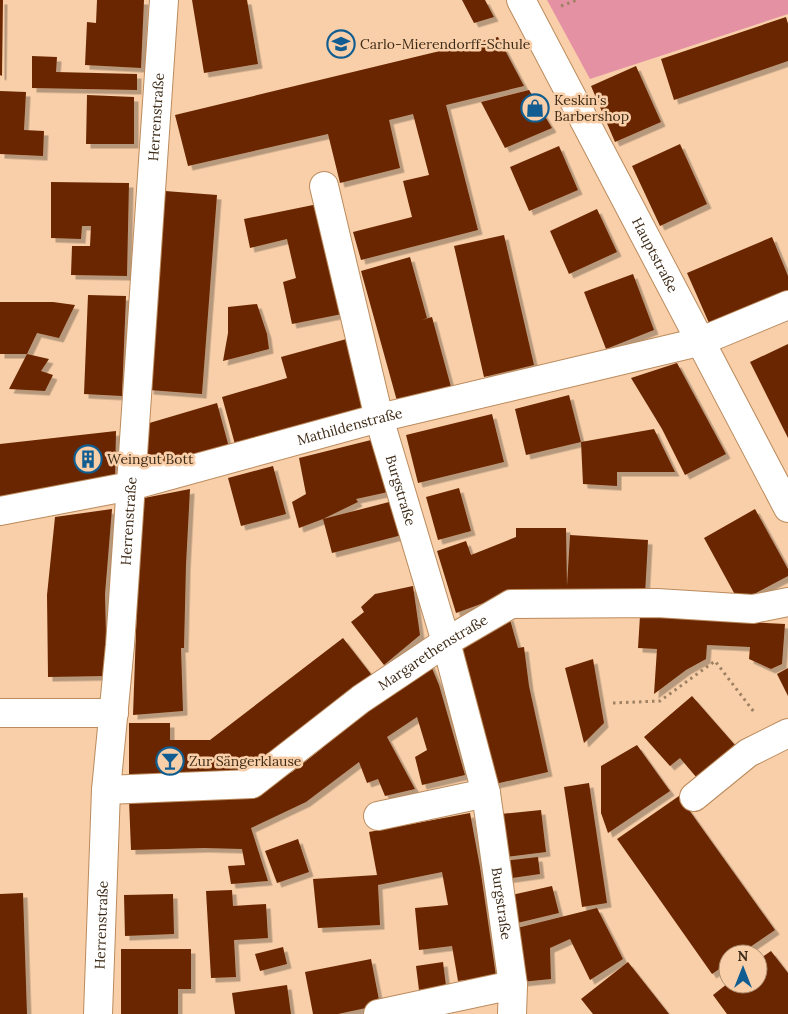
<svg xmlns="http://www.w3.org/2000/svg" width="788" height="1014" font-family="Lora,serif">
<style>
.green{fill:#e491a4}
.building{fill:#692700;filter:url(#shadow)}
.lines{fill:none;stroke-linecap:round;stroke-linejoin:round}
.minor-casing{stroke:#bb8b5d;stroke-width:30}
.path{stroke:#9e8063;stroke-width:3;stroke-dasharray:2.5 4;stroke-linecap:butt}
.minor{stroke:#fff;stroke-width:28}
.labels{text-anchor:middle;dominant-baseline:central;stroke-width:5;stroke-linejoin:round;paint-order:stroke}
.poi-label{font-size:14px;fill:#3e2b17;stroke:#f8cfa9;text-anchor:start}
.street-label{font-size:14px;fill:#3e2b17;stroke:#f8cfa9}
</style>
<defs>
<filter id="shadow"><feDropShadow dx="4.5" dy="4.5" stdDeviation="0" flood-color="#0004"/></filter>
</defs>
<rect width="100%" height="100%" fill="#f8cfa9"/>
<path class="green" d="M547,0H788V14L590,79Z"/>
<path class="building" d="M0,0H3L2,76L0,75Z
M97,0H144L141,68L85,65L87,22L96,23Z
M192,0H247L258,64L204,73Z
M462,0H485L494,17L474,23Z
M786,17L788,24V61L674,100L661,59Z
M498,37L524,86L446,105L478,230L361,260L353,232L412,217L403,181L429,175L413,114L389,120L400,168L340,183L328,134L188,166L175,115Z
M32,56L57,57L56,72L137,74V90L32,88Z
M636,66L661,122L615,142L591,86Z
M529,90L552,128L505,148L481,102Z
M0,91L26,92L24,130L44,131L43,156L0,154Z
M87,95L134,97V144H86Z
M680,144L707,204L660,226L632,166Z
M559,146L578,190L529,211L510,167Z
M51,182L129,183L127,276L71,275L72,246H90L91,226H82L81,239L51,238Z
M165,191L217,195L202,394L149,390Z
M318,204L342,314L292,324L283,282L296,278L287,239L250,248L244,219Z
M597,209L617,252L569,274L550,231Z
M504,235L534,365L484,377L454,246Z
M772,237L788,276V290L709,323L687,273Z
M410,257L427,318L422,320L432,317L451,387L397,401L361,271Z
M633,274L654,330L606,349L584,292Z
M88,295L126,296L122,396L84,394Z
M0,302H53L75,305L59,338L37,333L27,354L49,359L41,371L53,375L45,391L9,389L27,354H0Z
M257,304L267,334L269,349L223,361L228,333V307Z
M350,338L370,411L236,448L222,397L287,378L281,357Z
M788,344V438L750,362Z
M677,363L726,454L685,475L662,429L631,378Z
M569,395L581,442L654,429L675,472H617V486L583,484L581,442L526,455L515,409Z
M217,403L230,451L148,476L146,424Z
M492,414L504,462L418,483L406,435Z
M116,431L115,482L0,501V444Z
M375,439L388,492L356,499L358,502L323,519L393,501L402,535L332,553L323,519L299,528L292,502L306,494L299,458Z
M273,466L286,514L241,526L228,478Z
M459,488L471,531L438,540L426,497Z
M190,489L186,565L184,648H181L183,711L133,715L138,575L144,498Z
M112,509L105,594L107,676L48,677L47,595L55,517Z
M755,509L788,569V576L739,602L704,538Z
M516,528H566L567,586L570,535L648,540L645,595L517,591L456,613L437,551L466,541L471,555L516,537Z
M413,586L420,635L384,665L351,622L364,612L361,607L375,594Z
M509,616L518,648L524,647L529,686L548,772L495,784L458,643Z
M640,616L785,624L782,664L771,669L749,659L750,647L707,645L706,659L686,670L654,694L657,649L638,648Z
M343,638L374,678L253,775L129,783V723H170V740H210Z
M593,659L604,723L584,743L565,668Z
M429,661L439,685L465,775L422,785L415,757L427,750L417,717L387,737L415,789L385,796L378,779L367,783L359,762L306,802L251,828L268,881L231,884L228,866L245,865L242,849L204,848L131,850L129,800L237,798L292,772L321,749L365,707Z
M788,668V696L777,674Z
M692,696L735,745L697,778L680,758L670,766L644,737Z
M637,745L670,791L608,833L601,813V766Z
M589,783L607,903L582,907L564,787Z
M679,796L775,930L740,954H728V963L712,974L617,839Z
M541,810L546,852L506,857L501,814Z
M470,813L480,867L496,976L458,981L452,946L419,950L415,908L448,905L442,872L378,885L380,925L318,928L313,879L377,875L369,832Z
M298,839L309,872L277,883L265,851Z
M538,857L540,874L505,879L503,861Z
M552,886L559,913L513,924L507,896Z
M232,890L233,906L266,904L268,938L234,940L236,977L211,978L206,891Z
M23,893L27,1014H0V894Z
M173,894L174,934L125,936L124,895Z
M597,908L623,959L590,980L570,939L550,948L551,979L521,982L513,929Z
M283,947L287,964L260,971L255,954Z
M121,949H191V989H178V1014H121Z
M771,951L788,973V1014H727L713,995L727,984H758V960Z
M371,959L380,1005L338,1014H313L305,972Z
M443,962L446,986L419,990L416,966Z
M628,962L669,1014H593L581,999Z
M287,985L291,1014H235L232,993Z"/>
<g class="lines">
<g class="minor-casing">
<g id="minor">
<path id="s1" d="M521,0L788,508"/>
<path id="s2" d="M324,186L379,418L446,642L486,793L513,985L512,1014"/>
<path id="s3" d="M0,511L131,486L379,418L699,342L788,305"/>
<path d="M0,713H114"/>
<path id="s4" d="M106,790L252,784L361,699L446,642L511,604L657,603L753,609L788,602"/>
<path d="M694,797L748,753L788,733"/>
<path d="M378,816L486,793"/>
<path id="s5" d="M98,1014L106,790L120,645L164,0"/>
<path d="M378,1014L513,985"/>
</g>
</g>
<path class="path" d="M561,6L577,0
M613,703L660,701L715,661L754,712"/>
<use href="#minor" class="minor"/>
</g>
<defs>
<g id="school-ring" transform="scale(1.4375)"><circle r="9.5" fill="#f8cfa9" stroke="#115d91" stroke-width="1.5"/><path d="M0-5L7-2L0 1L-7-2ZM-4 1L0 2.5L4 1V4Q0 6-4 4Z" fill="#115d91"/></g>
<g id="shop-ring" transform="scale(1.4375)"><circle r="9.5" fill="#f8cfa9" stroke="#115d91" stroke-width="1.5"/><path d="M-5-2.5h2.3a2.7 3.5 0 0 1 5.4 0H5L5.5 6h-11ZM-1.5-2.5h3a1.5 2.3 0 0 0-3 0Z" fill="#115d91"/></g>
<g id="building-ring" transform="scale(1.4375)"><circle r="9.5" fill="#f8cfa9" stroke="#115d91" stroke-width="1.5"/><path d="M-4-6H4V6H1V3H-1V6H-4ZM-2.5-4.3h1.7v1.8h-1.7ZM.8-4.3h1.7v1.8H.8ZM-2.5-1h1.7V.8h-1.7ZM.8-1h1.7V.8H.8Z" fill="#115d91"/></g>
<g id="bar-ring" transform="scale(1.4375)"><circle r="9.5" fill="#f8cfa9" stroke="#115d91" stroke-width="1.5"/><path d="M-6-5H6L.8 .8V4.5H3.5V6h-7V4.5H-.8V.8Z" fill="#115d91"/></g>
</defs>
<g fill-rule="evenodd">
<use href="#school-ring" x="341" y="44"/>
<use href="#shop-ring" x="535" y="108"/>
<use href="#building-ring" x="88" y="459"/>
<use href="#bar-ring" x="170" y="761"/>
</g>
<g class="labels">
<g class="poi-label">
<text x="360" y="44">Carlo-Mierendorff-Schule</text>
<text x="554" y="100">Keskin's<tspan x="554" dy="16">Barbershop</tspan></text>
<text x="107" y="459">Weingut Bott</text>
<text x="189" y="761">Zur Sängerklause</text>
</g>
<g class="street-label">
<text stroke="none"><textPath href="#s5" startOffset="899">Herrenstraße</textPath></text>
<text stroke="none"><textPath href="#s1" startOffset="288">Hauptstraße</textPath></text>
<text stroke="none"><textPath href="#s3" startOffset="360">Mathildenstraße</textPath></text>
<text stroke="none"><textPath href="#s2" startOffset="314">Burgstraße</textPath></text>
<text stroke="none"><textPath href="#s5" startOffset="494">Herrenstraße</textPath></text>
<text stroke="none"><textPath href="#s4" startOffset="370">Margarethenstraße</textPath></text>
<text stroke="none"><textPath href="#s2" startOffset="740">Burgstraße</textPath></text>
<text stroke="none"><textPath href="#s5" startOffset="89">Herrenstraße</textPath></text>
</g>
</g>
<g transform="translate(743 969)"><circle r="24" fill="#f8cfa9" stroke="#ae8d6f"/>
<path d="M0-4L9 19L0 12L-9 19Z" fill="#115d91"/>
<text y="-8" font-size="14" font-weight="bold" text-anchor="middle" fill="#3e2b17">N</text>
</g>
</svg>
